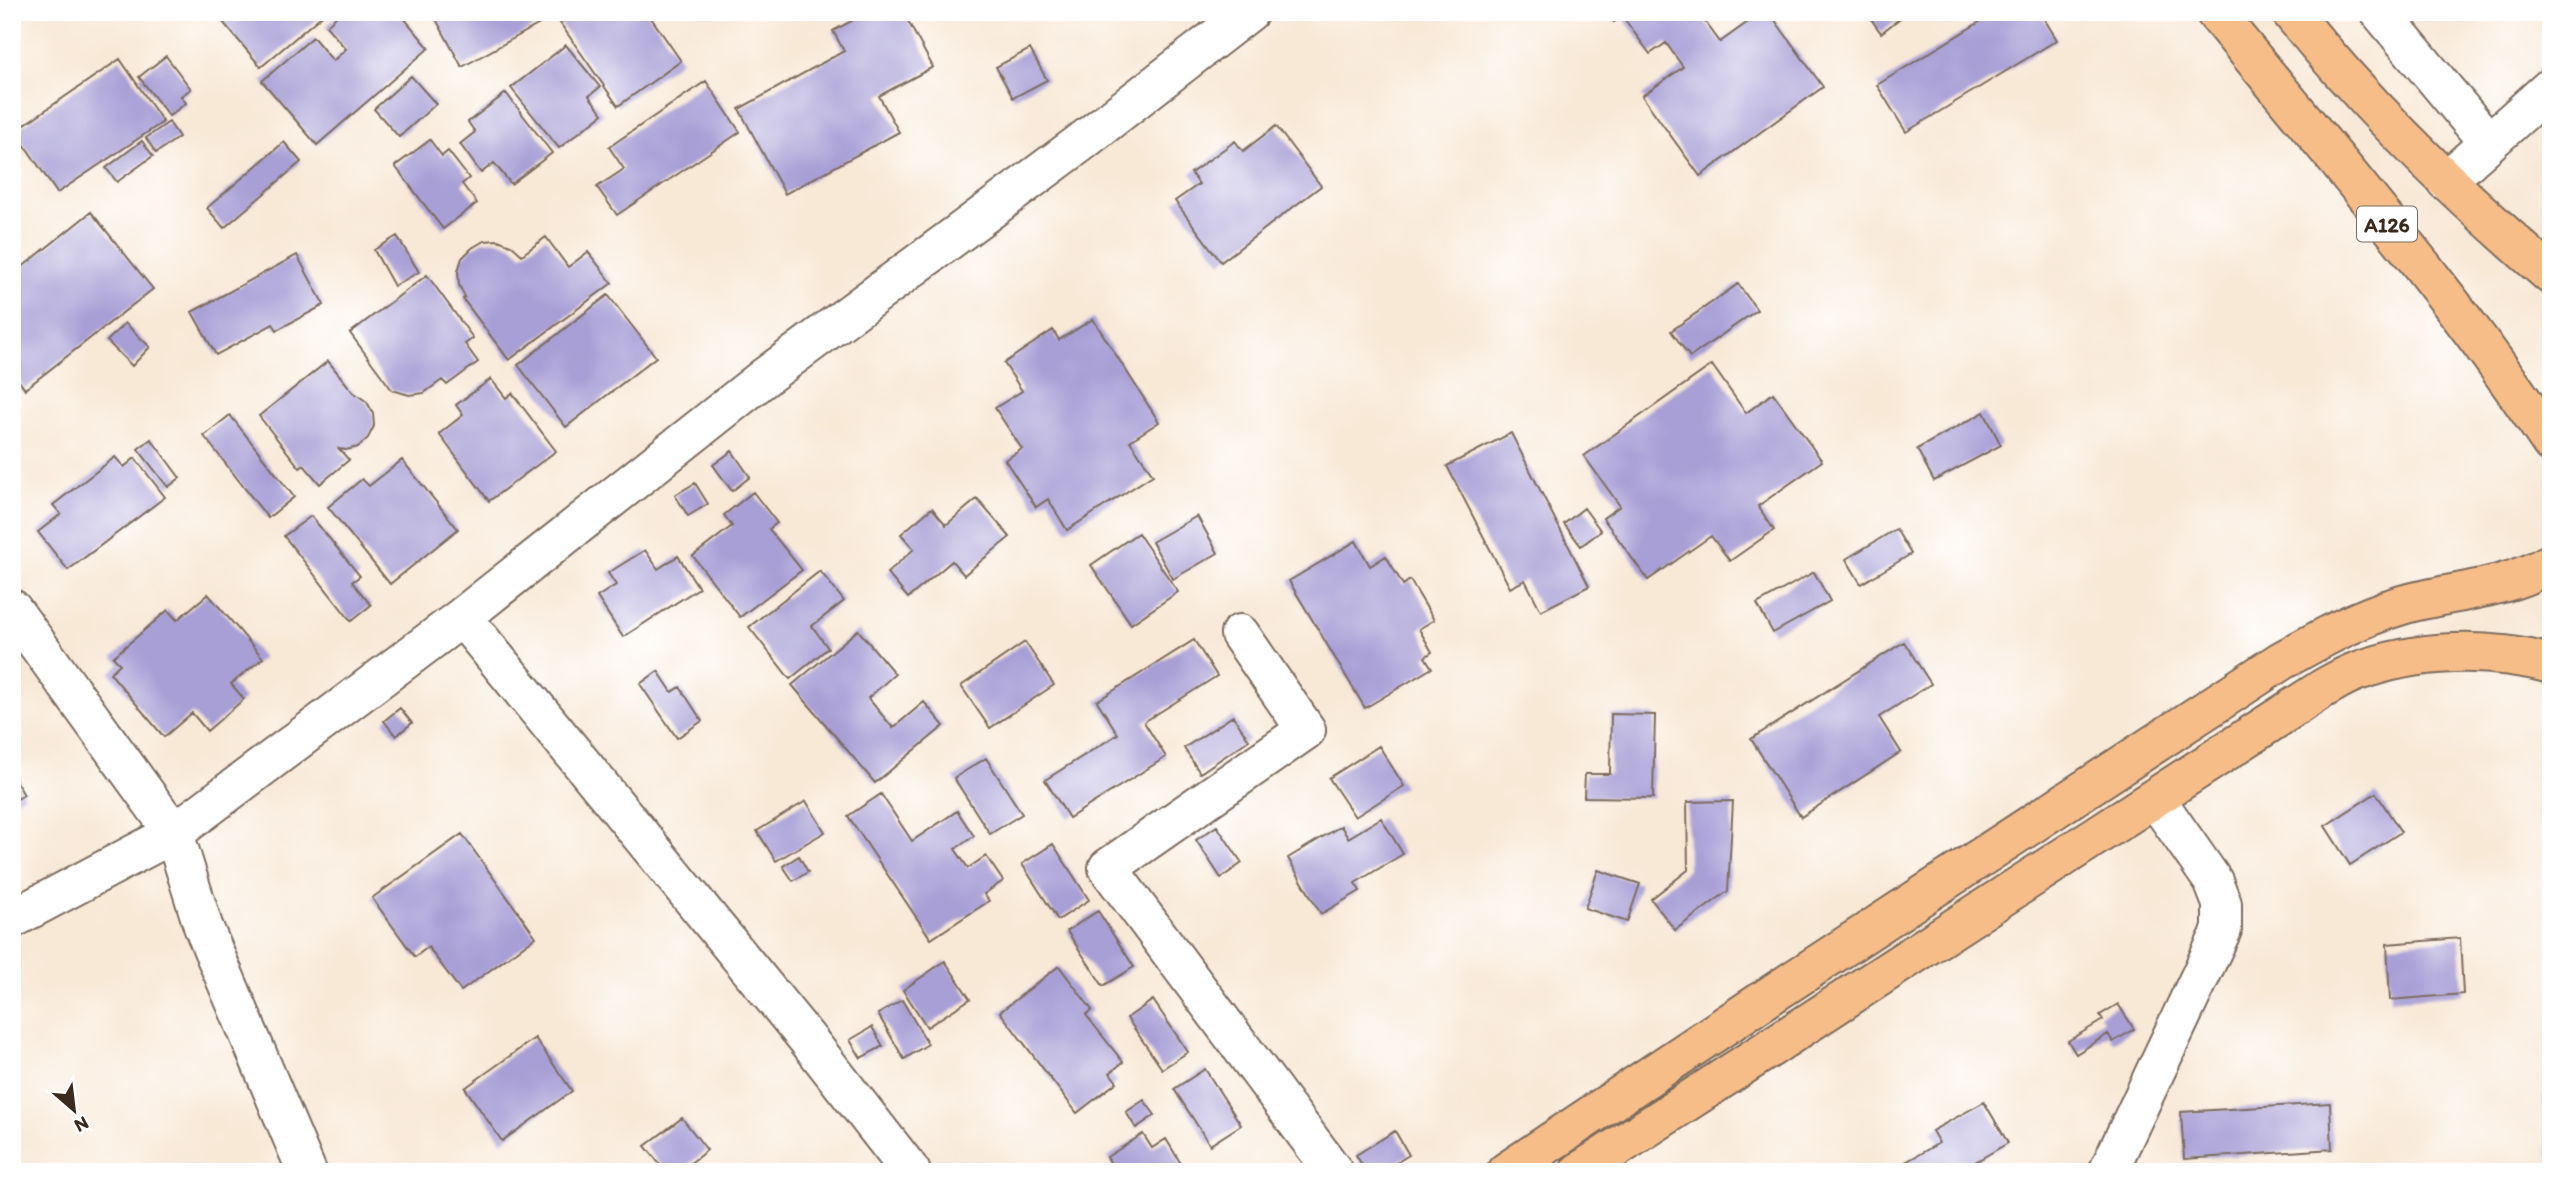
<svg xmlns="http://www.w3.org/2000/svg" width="2563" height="1184" font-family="Itim,sans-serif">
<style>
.building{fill:#a79fd5}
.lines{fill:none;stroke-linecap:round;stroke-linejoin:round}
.minor-casing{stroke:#7d6c5e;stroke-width:42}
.major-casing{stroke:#7d6c5e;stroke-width:42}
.highway-casing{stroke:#7d6c5e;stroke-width:42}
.minor{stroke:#fff;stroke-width:38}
.major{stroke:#f7bd88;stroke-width:38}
.highway{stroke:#f7bd88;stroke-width:38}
.labels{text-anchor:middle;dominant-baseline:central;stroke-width:6;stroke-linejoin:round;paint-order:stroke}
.shield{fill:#fff;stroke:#766a62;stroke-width:2}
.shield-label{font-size:21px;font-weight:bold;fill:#3b2a1e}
</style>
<rect width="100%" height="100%" fill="#fff"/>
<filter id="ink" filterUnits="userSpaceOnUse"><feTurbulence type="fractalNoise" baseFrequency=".0143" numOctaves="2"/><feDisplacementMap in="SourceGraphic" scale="14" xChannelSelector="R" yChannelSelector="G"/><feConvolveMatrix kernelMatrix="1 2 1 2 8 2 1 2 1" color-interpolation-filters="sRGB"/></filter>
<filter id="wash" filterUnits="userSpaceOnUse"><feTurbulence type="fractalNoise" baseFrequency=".00686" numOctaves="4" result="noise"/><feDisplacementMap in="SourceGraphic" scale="28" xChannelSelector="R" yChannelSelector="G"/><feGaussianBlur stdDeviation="1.57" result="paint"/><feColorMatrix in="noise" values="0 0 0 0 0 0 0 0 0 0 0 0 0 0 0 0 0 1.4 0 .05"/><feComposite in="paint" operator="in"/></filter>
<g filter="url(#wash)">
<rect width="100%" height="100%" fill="#f8e8d6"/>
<g id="blocks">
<path class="building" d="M220,12H326L261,67L217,15Z
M341,12H399L429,48L317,145L262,81L313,37L333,61L346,49L326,26Z
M432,12H561L462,67Z
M576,12H647L681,61L618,106L560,23Z
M868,12H903L933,67L879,96L899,132L785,194L739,109L844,51L833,31Z
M1607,12H1706L1701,16L1720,42L1762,12H1769L1823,87L1700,176L1642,96L1683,67L1666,43L1650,54L1622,16L1614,22Z
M1866,12H1908L1881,33Z
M1996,12H2040L2057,40L1906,132L1877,85Z
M566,45L600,87L589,96L603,114L559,148L511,88Z
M1030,49L1047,80L1013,98L996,67Z
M166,56L191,89L181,96L186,103L169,116L139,77Z
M120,59L163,122L57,193L15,131Z
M411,76L436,104L399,137L374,109Z
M706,81L740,132L617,215L597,187L624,169L609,147Z
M506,93L552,153L511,184L494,163L481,173L460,144L475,132L468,122Z
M169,122L179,137L156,153L146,138Z
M1276,126L1321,186L1221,262L1175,201L1199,184L1191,173L1235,141L1243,151Z
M430,140L442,156L448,151L469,178L462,184L477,203L443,229L395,166Z
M142,141L153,156L117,182L106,168Z
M284,142L301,162L224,228L207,208Z
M91,212L153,289L25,389L12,372V258L21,268Z
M397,236L419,272L394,286L374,250Z
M546,237L568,267L588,252L612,283L509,360L463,299L465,297L459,285L458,271L462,258L472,248L484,241L498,240L511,245L522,255Z
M297,255L324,305L277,330L273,324L216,355L192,312Z
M427,275L473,338L465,344L478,362L447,385L442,380L424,393L409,395L392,390L350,333Z
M1738,284L1757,310L1690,357L1671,331Z
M608,295L656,357L566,427L518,365Z
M1093,319L1159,422L1130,441L1153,475L1067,530L1048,499L1036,507L1005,460L1022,449L995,408L1022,391L1004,363L1053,330L1059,340Z
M125,323L150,347L132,366L107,341Z
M328,361L353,392L367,402L373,413L374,426L368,438L358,447L346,450L339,449L349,460L320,484L304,465L300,468L259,416Z
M1712,365L1746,413L1773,393L1822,461L1758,506L1774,530L1730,561L1711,536L1648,580L1603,518L1620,506L1584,456Z
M491,379L506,398L512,393L556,451L489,501L439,434L463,415L456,405Z
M1984,412L2001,445L1934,481L1917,449Z
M230,415L294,497L268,518L204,436Z
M1511,433L1589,586L1541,611L1525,580L1510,588L1447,466Z
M151,439L180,478L168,487L138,449Z
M732,451L750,477L732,491L713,465Z
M115,457L124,467L135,458L165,497L68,570L38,532L61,514L53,505Z
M402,460L458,529L390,584L328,507L362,479L369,486Z
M695,483L708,504L688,516L675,495Z
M753,492L777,523L769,529L802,570L740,617L693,556L732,526L724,515Z
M977,499L1010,537L964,575L952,561L908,598L887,573L914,549L901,534L932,508L946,525Z
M1584,508L1601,531L1581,546L1564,524Z
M311,516L360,576L352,582L371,605L351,621L284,536Z
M1197,516L1218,553L1173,579L1152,542Z
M1896,529L1911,554L1861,584L1846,559Z
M1138,533L1178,592L1131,624L1091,565Z
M1356,541L1370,566L1386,556L1403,585L1410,580L1434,620L1419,629L1432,652L1425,657L1432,668L1365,708L1289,581Z
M645,550L658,569L678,556L699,588L623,637L597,597L616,585L608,573Z
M820,571L844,601L812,626L828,648L790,679L749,627Z
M1814,572L1830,601L1773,633L1757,604Z
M208,594L263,658L231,684L244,699L207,731L192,713L164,737L110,673L120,664L113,657L168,610L177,620Z
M858,630L895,674L868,698L893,728L924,702L944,726L875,783L792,685Z
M1194,640L1217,676L1144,722L1166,757L1069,818L1045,780L1118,734L1097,701Z
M1025,642L1054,685L990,728L961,686Z
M1904,642L1931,684L1879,717L1901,752L1801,817L1751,739Z
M658,671L672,692L680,687L702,721L677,738L640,684Z
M400,708L412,723L396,736L384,721Z
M1611,714L1655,715L1653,798L1584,797L1585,774H1610Z
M1233,716L1249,740L1200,773L1184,748Z
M1379,746L1404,786L1355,817L1329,778Z
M986,758L1022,814L990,834L954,778Z
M12,775L24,795L12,802Z
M2376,793L2401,832L2350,865L2325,826Z
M881,794L912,841L957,811L974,836L955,849L968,868L986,856L1003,881L984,894L989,901L931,939L848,816Z
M806,801L825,832L776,861L757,831Z
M1733,801L1728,891L1675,930L1651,899L1688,870L1687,802Z
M1381,818L1403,854L1355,883L1360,891L1321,914L1288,858L1341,826L1348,838Z
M1217,826L1242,863L1221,878L1196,840Z
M462,834L536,937L461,991L428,947L415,957L372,898Z
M1053,844L1089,900L1058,920L1022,864Z
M799,856L808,872L793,881L783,866Z
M1598,870L1640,884L1627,922L1585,908Z
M1098,911L1134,967L1103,986L1067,931Z
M2460,938L2463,994L2390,1000L2387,944Z
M945,961L970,999L927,1027L903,990Z
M1059,966L1092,1010L1086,1015L1123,1062L1110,1073L1117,1082L1077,1113L1000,1012Z
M902,1000L928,1044L904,1059L878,1014Z
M1153,1000L1188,1052L1162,1069L1127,1018Z
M2118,1004L2134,1029L2113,1042L2108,1034L2076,1054L2068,1041L2103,1020L2100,1015Z
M872,1027L883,1046L861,1058L850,1040Z
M535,1038L572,1091L502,1141L465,1088Z
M1205,1069L1241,1125L1210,1145L1174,1089Z
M2551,1096V1158H2549L2543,1097Z
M1144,1100L1155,1115L1136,1128L1126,1112Z
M1984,1102L2008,1143L1972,1164L1976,1172H1888L1939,1143L1932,1131Z
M2330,1103L2332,1149L2184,1159L2181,1112Z
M682,1118L707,1150L679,1172H666L645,1146Z
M1395,1131L1409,1155L1381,1172H1366L1356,1155Z
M1143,1134L1152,1148L1166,1139L1186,1172H1116L1107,1157Z"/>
</g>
</g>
<g filter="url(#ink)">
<use href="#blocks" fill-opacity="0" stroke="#7d6c5e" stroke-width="2"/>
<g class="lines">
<g class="minor-casing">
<path id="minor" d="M2380,12L2488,142
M2446,181L2551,87
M12,609L174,833L203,926L307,1172
M462,617L808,1040L911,1172
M1240,634L1306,730L1108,868L1334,1172
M12,919L174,833L462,617L766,376L1079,144L1249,12
M2108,1172L2222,930V904L2213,881L2155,798"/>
</g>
<g class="major-casing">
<path id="major" d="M1506,1172L1780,989L2281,661C2320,639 2358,618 2402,605C2452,591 2505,590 2551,563
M1579,1172L2322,689C2333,683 2344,676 2355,672C2418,649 2487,647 2551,664"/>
</g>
<g class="highway-casing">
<path id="highway" d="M2215,12C2330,153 2451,292 2551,443
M2291,12C2368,108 2458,195 2551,275"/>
</g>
<use href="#minor" class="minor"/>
<use href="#major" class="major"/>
<use href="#highway" class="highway"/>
</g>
</g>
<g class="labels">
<rect class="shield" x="2357" y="206.5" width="60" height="35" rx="5"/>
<g class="shield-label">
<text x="2387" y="224">A126</text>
</g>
</g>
<rect width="2563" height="1184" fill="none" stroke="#fff" stroke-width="42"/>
<g transform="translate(74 1110) rotate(152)" stroke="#ffffff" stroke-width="5" paint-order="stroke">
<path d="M0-5L12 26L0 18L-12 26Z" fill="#3b2a1e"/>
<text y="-10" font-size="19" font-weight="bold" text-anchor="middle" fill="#3b2a1e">N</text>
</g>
</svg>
